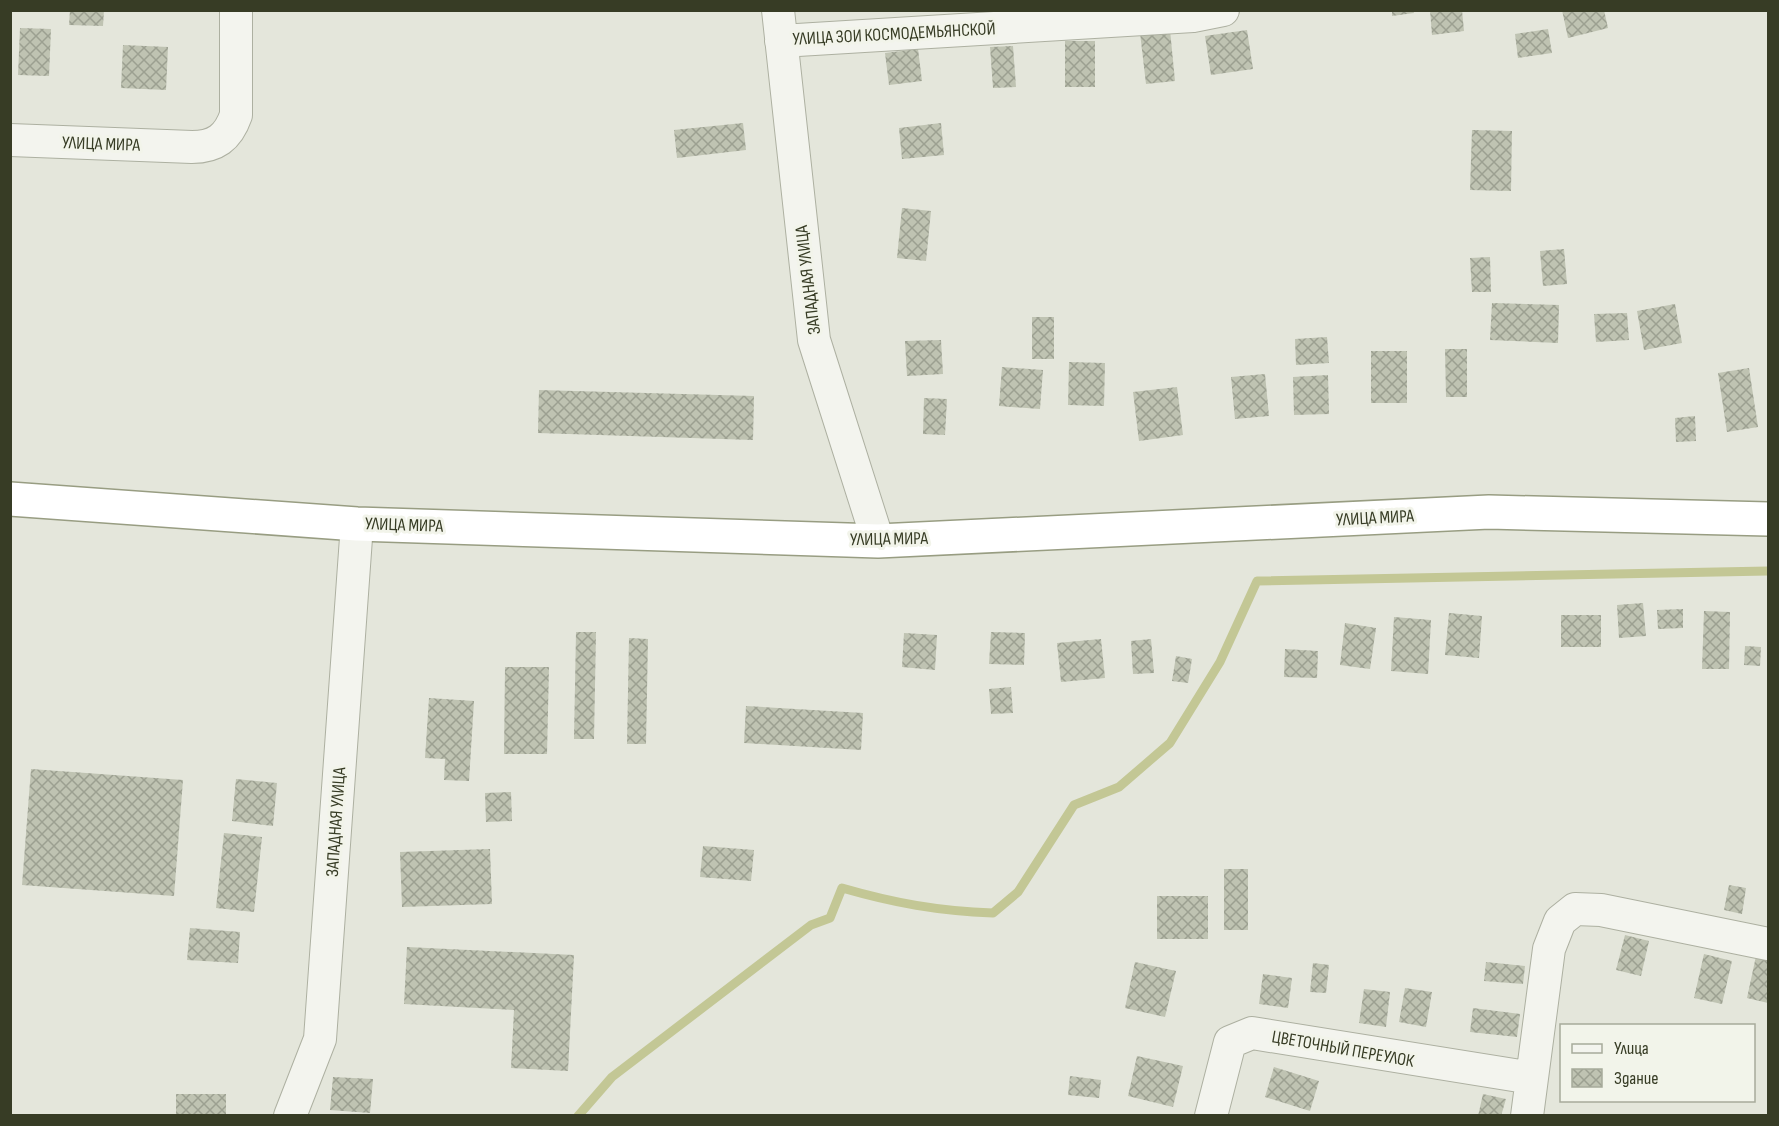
<svg xmlns="http://www.w3.org/2000/svg" width="1779" height="1126" font-family="'Sofia Sans Condensed',sans-serif">
<style>
.lines{fill:none;stroke-linecap:round;stroke-linejoin:round}
.stream{stroke:#c3c795;stroke-width:9}
.building{fill:url(#building-cross-hatch)}
.minor-casing{stroke:#adb0a1;stroke-width:34}
.trunk-casing{stroke:#989d82;stroke-width:36}
.minor{stroke:#f3f4ee;stroke-width:32}
.trunk{stroke:#fff;stroke-width:33}
.labels{text-anchor:middle;dominant-baseline:central;stroke-width:6;stroke-linejoin:round;paint-order:stroke}
.street-label{font-size:18px;fill:#373c25;stroke:#f2f4ea}
</style>
<defs>
<pattern id="building-cross-hatch" width="8" height="8" patternUnits="userSpaceOnUse" patternTransform="scale(1.5)"><rect width="8" height="8" fill="#bfc3b2"/><path d="M0 0l8 8M0 8l8-8" fill="none" stroke="#9ca091"/></pattern>
</defs>
<rect width="100%" height="100%" fill="#e4e6db"/>
<g class="lines">
<path class="stream" d="M578,1116L612,1077L811,925L830,918L842,888C894,903 938,911 993,913L1018,892L1074,805L1119,787L1170,743L1220,662L1257,581L1768,571"/>
</g>
<path class="building" d="M70,10H104L103,26L69,25Z
M1392,10H1413L1414,13L1392,16Z
M1430,10H1462L1464,31L1432,35Z
M1562,10H1604L1608,28L1568,38Z
M20,28L51,29L49,76L18,75Z
M1548,29L1552,53L1518,58L1515,34Z
M1170,30L1175,81L1146,84L1140,33Z
M1247,30L1253,69L1211,75L1205,36Z
M1065,41H1095V87H1065Z
M123,45L168,47L166,90L121,88Z
M1013,46L1016,87L993,88L990,47Z
M918,49L922,81L889,85L885,53Z
M743,123L746,150L677,158L674,130Z
M941,123L944,155L902,159L899,128Z
M1472,130L1512,131L1511,191L1470,190Z
M902,208L931,211L926,261L897,258Z
M1564,249L1567,284L1543,286L1540,251Z
M1490,257L1491,292H1472L1470,258Z
M1492,303L1559,305L1558,343L1490,340Z
M1675,304L1682,343L1644,350L1637,311Z
M1627,313L1629,340L1596,342L1594,314Z
M1032,317H1054V359H1032Z
M1327,337L1329,363L1296,365L1295,339Z
M941,340L943,374L907,376L905,341Z
M1445,349H1467V397H1446Z
M1371,351H1407V403H1371Z
M1069,362L1105,363L1104,406L1068,405Z
M1002,367L1043,370L1040,409L999,406Z
M1749,368L1758,427L1727,432L1718,373Z
M1265,374L1269,416L1235,419L1231,377Z
M1328,375L1329,414L1294,415L1293,377Z
M1177,387L1183,435L1139,441L1133,392Z
M539,390L754,396L753,440L538,433Z
M924,398L947,399L945,435L923,434Z
M1695,416L1696,441L1676,442L1675,418Z
M1643,603L1646,636L1619,638L1617,605Z
M1683,609V628L1658,629L1657,610Z
M1704,611L1730,612L1729,669H1702Z
M1449,613L1482,616L1479,658L1445,655Z
M1561,615H1601V647H1561Z
M1394,617L1431,620L1428,674L1391,671Z
M1345,623L1376,628L1370,669L1340,665Z
M576,632H596L594,739H574Z
M991,632L1025,633L1024,665L989,664Z
M904,633L937,635L935,670L902,667Z
M629,638L648,639L646,744H627Z
M1101,639L1105,678L1061,682L1057,643Z
M1151,639L1154,673L1133,674L1131,641Z
M1745,646L1761,647L1760,666L1744,665Z
M1285,649L1318,651L1317,678L1284,677Z
M1176,656L1192,659L1188,683L1172,681Z
M505,667H549L547,754H504Z
M1011,687L1013,713L991,714L989,689Z
M429,698L474,701L469,781L444,780L445,759L425,758Z
M746,706L863,713L861,750L744,743Z
M31,769L183,780L174,896L22,885Z
M236,779L277,783L273,826L232,821Z
M511,792L512,821L486,822L485,793Z
M224,833L262,837L254,912L216,908Z
M703,846L754,850L751,881L700,877Z
M490,849L492,904L402,907L400,852Z
M1224,869H1248V930H1224Z
M1729,885L1746,888L1742,914L1724,910Z
M1157,896H1208V939H1157Z
M190,928L240,932L238,963L187,960Z
M1625,935L1649,941L1641,976L1616,970Z
M407,947L574,955L568,1071L511,1068L514,1010L404,1004Z
M1704,954L1732,961L1722,1004L1694,998Z
M1756,956L1768,959V1003L1747,998Z
M1135,962L1176,971L1165,1017L1125,1008Z
M1486,962L1525,966L1523,984L1484,981Z
M1313,963L1329,965L1326,993L1310,992Z
M1263,974L1292,978L1288,1008L1259,1004Z
M1405,988L1432,992L1426,1027L1399,1022Z
M1364,989L1390,992L1386,1027L1359,1023Z
M1473,1008L1520,1014L1517,1037L1470,1032Z
M1137,1056L1183,1066L1173,1107L1128,1096Z
M1274,1067L1319,1081L1310,1111L1265,1097Z
M1070,1076L1101,1080L1099,1098L1068,1095Z
M333,1077L373,1079L370,1113L330,1110Z
M176,1094H226V1116H176Z
M1483,1094L1506,1099L1501,1116H1478Z"/>
<g class="lines">
<g class="minor-casing">
<path id="minor" d="M778,10L814,340L878,541
M781,41L1193,16L1223,10
M10,140L192,147C215,147 228,138 236,115V10
M290,1116L320,1039L357,524
M1211,1116L1230,1042L1252,1033L1532,1078
M1527,1116L1549,949L1560,921L1575,909L1601,910L1768,944"/>
</g>
<g class="trunk-casing">
<path id="trunk" d="M10,499L357,524L878,541L1489,512L1768,519"/>
</g>
<use href="#minor" class="minor"/>
<use href="#trunk" class="trunk"/>
</g>
<g class="labels">
<g class="street-label">
<text transform="translate(894 34) rotate(-3)">УЛИЦА ЗОИ КОСМОДЕМЬЯНСКОЙ</text>
<text transform="translate(101 144) rotate(2)">УЛИЦА МИРА</text>
<text transform="translate(808 280) rotate(-97)">ЗАПАДНАЯ УЛИЦА</text>
<text transform="translate(1375 518) rotate(-3)">УЛИЦА МИРА</text>
<text transform="translate(404 525) rotate(2)">УЛИЦА МИРА</text>
<text transform="translate(889 539) rotate(-1)">УЛИЦА МИРА</text>
<text transform="translate(336 822) rotate(-86)">ЗАПАДНАЯ УЛИЦА</text>
<text transform="translate(1343 1049) rotate(10)">ЦВЕТОЧНЫЙ ПЕРЕУЛОК</text>
</g>
</g>
<rect width="1779" height="1126" fill="none" stroke="#373c25" stroke-width="24"/>
<rect x="1560" y="1024" width="195" height="78" fill="#f2f4ea" stroke="#a7aa9b" stroke-width="1.5"/>
<rect x="1572" y="1044" width="30" height="9" fill="#f3f4ee" stroke="#a7aa9b" stroke-width="1.5"/>
<text x="1614" y="1054" font-size="18" fill="#373c25">Улица</text>
<rect x="1572" y="1069" width="30" height="18" fill="url(#building-cross-hatch)" stroke="#a7aa9b" stroke-width="1.5"/>
<text x="1614" y="1084" font-size="18" fill="#373c25">Здание</text>
</svg>
